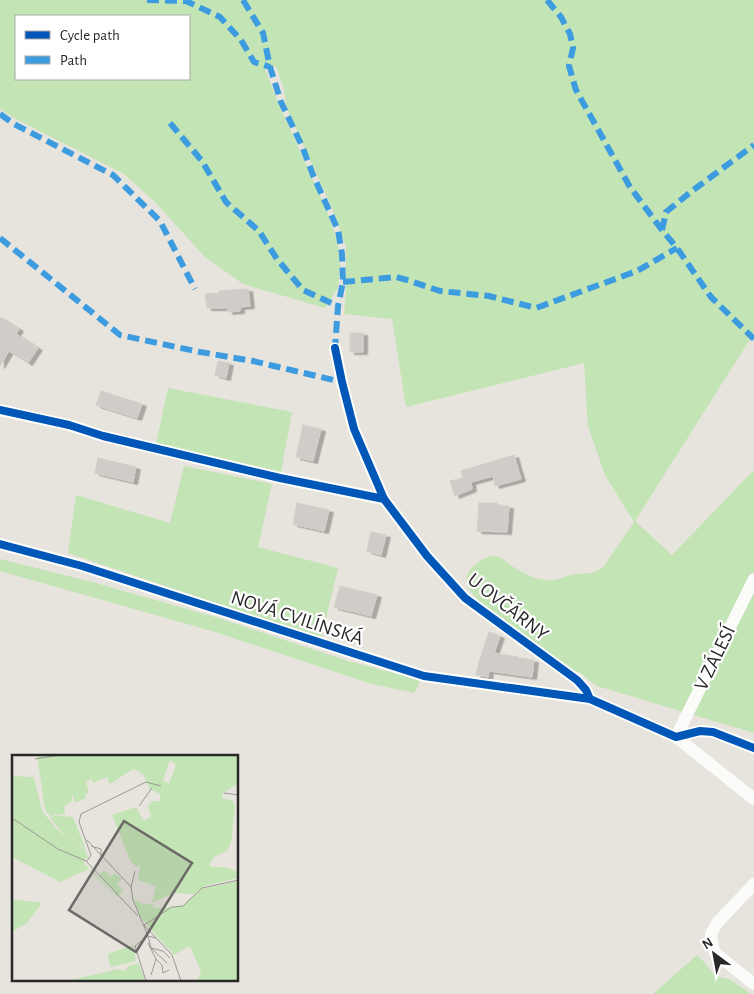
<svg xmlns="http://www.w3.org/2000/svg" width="754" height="994" font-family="'Alegreya Sans',sans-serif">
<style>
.green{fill:#c3e4b4;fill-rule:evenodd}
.building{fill:#d0cdc8;stroke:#d2cfc9;filter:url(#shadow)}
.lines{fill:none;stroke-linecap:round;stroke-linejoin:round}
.minor{stroke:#fbfbfa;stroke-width:12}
.quiet{stroke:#3d9ce0;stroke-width:6;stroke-dasharray:12 6;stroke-linecap:butt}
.cycleway-casing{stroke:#fff;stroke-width:11}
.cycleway{stroke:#0057b8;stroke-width:8}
.labels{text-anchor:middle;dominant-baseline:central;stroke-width:4.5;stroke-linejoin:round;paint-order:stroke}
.street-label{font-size:20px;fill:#282828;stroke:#fff}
.inset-road{fill:none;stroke:#9b9995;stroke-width:1}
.view{fill:#6b6a67;fill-opacity:0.15;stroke:#6b6a67;stroke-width:2.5}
.inset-edge{fill:none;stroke:#282828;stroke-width:2.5}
</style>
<defs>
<filter id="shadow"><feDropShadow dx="4.5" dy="2.5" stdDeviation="0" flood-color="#0004"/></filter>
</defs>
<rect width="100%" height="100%" fill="#e7e4dd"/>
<path class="green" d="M0,0H754V333L635,521L672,555L754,470V733L597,686C591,682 585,676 579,672C573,670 567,668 561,665C552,660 543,651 534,645C519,633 472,601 467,584C465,574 472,567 479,562C482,559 492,555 496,556C502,557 507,563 512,566C523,573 534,579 547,580C557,582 566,575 576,574C587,573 596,574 604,566L634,522L605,475L588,426L584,363L406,407L392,319L344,314L346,290V247L332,208L287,109L284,90L276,66L265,68L276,98L327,211L338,244L340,266L338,288L325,308L243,284L205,257L155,202L124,174L14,118L0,109ZM16,16H189V79H16Z
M168,388L292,412L281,472L156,444Z
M184,466L272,484L258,547L338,568L321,639L68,553L76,495L170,523Z
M0,559L92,582L215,617L348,661L421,680L414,693L368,683L215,632L0,571Z
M697,955L704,962L715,976L729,979L751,994H653Z"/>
<path class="building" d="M248,289L250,306L240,307V311L228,312V308H207L205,294L219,293V291Z
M0,317L19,329L16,334L38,348L28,363L9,351L0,366Z
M350,333H363V352H350Z
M218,361L229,363L226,378L215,375Z
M101,391L142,404L137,418L96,405Z
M303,425L321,429L313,461L296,457Z
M514,455L521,479L495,486L493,476L471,482L472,489L455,496L450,481L463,478L461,471Z
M98,458L136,467L133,482L95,473Z
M297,503L329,510L324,531L293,524Z
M479,503H497V506H509L507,532L477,531Z
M371,532L386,535L381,555L367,551Z
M340,586L377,595L371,616L334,607Z
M489,632L500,636L494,653L518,657V658L534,660L532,677L489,671L488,677L476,675L479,662Z"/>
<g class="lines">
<path class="minor" d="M335,348L342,382L354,429L384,499L427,556L465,598L577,680L586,690L590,699
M0,410L69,425L103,436L280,478L384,499
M0,544L82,566L424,676L590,699L676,737L754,799
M676,737L754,579
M676,737L700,731L713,732L754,748
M754,884L717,923L711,934L712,942L715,953L754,984"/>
<path class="quiet" d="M147,0L186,1L220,17L241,40L254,62L270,67
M243,0L263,33L270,67L281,102L302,146L313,175L338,230L342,254L343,282L338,306L335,348
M547,0L561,17L570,34L573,48L569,66L576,90L630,187L662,230L677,248L711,297L754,339
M0,114L14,124L113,175L160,221L195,289
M170,123L202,161L226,202L259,231L277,259L303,290L338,306
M662,230L666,212L692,191L754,145
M0,238L120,335L200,352L253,361L342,382
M343,282L396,277L407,280L440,291L489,296L536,308L637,271L677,248"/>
<g class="cycleway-casing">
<path id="cycleway" d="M335,348L342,382L354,429L384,499L427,556L465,598L577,680L586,690L590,699
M0,410L69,425L103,436L280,478L384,499
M0,544L82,566L424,676L590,699L676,737L700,731L713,732L754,748"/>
</g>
<use href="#cycleway" class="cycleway"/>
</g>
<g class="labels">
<g class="street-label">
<text transform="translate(508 607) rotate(38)">U OVČÁRNY</text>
<text transform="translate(297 618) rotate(18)">NOVÁ CVILÍNSKÁ</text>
<text transform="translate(715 658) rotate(-64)">V ZÁLESÍ</text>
</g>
</g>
<g transform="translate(12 755)">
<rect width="226" height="226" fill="#e7e4dd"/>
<path d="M25,0H225V29L210,39L211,43L221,46L223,52L219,88L215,96L202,102L197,111L216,113L225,117L226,123L192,131L182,139L161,138L140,148L142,153L171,151L189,134L226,126V226H186L189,216L178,191L162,200L127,161L122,144L133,150L140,148L144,131L126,125L128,110L124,112L118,105L100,60L124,52L132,66L139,61L136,51L140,46H148V39L138,34L131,19L121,14L98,29L95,22L81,28L80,24L74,27L77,38L73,39L74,43L63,48L60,39V46L52,51L53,59L39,60L61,62L74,95L43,64L73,95L76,103L72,104L73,110L88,123L112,150L77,114L48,127L0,102V21L22,22L30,56L43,72L56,84L37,62L43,63L36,59L33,54ZM158,5L164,10L157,29L151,25ZM92,115L98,122L103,118L110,124L105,129L111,136L105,141L88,119ZM0,144L30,148L15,168L0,177ZM121,190L124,206L98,212L96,199ZM127,208L133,226H55L106,214L113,216L116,211Z" fill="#c3e4b4" fill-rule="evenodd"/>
<path class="inset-road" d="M23,4L48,0M212,38L227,40M127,51L140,33M0,63L46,94L74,106L126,161M75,85L119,132M79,91L89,94V101M75,106L79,100L67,67L69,59L134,27L149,31M123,116L119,132L121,145L136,181L123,191L134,226M132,170L160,152L171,151L190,133L227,125M132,170L160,200L169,226M144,183L136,181L139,193L155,208M136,188L144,204L139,220M139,193L151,196L158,203M144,204L150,210L151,218L157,215"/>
<path class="view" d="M112,66L180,108L124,197L57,155Z"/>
<rect width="226" height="226" class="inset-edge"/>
</g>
<rect x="15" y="15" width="175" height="65" fill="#ffffff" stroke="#a9a9a9"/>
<rect x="25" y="31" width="25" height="8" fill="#0057b8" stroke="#a9a9a9"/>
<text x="60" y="40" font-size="15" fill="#282828">Cycle path</text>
<rect x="25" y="56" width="25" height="8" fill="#3d9ce0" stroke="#a9a9a9"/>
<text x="60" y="65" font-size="15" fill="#282828">Path</text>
<g transform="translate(714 954) rotate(328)" stroke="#ffffff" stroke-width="4" paint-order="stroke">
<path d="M0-4L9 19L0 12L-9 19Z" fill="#282828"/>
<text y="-8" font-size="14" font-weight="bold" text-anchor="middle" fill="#282828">N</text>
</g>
</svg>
